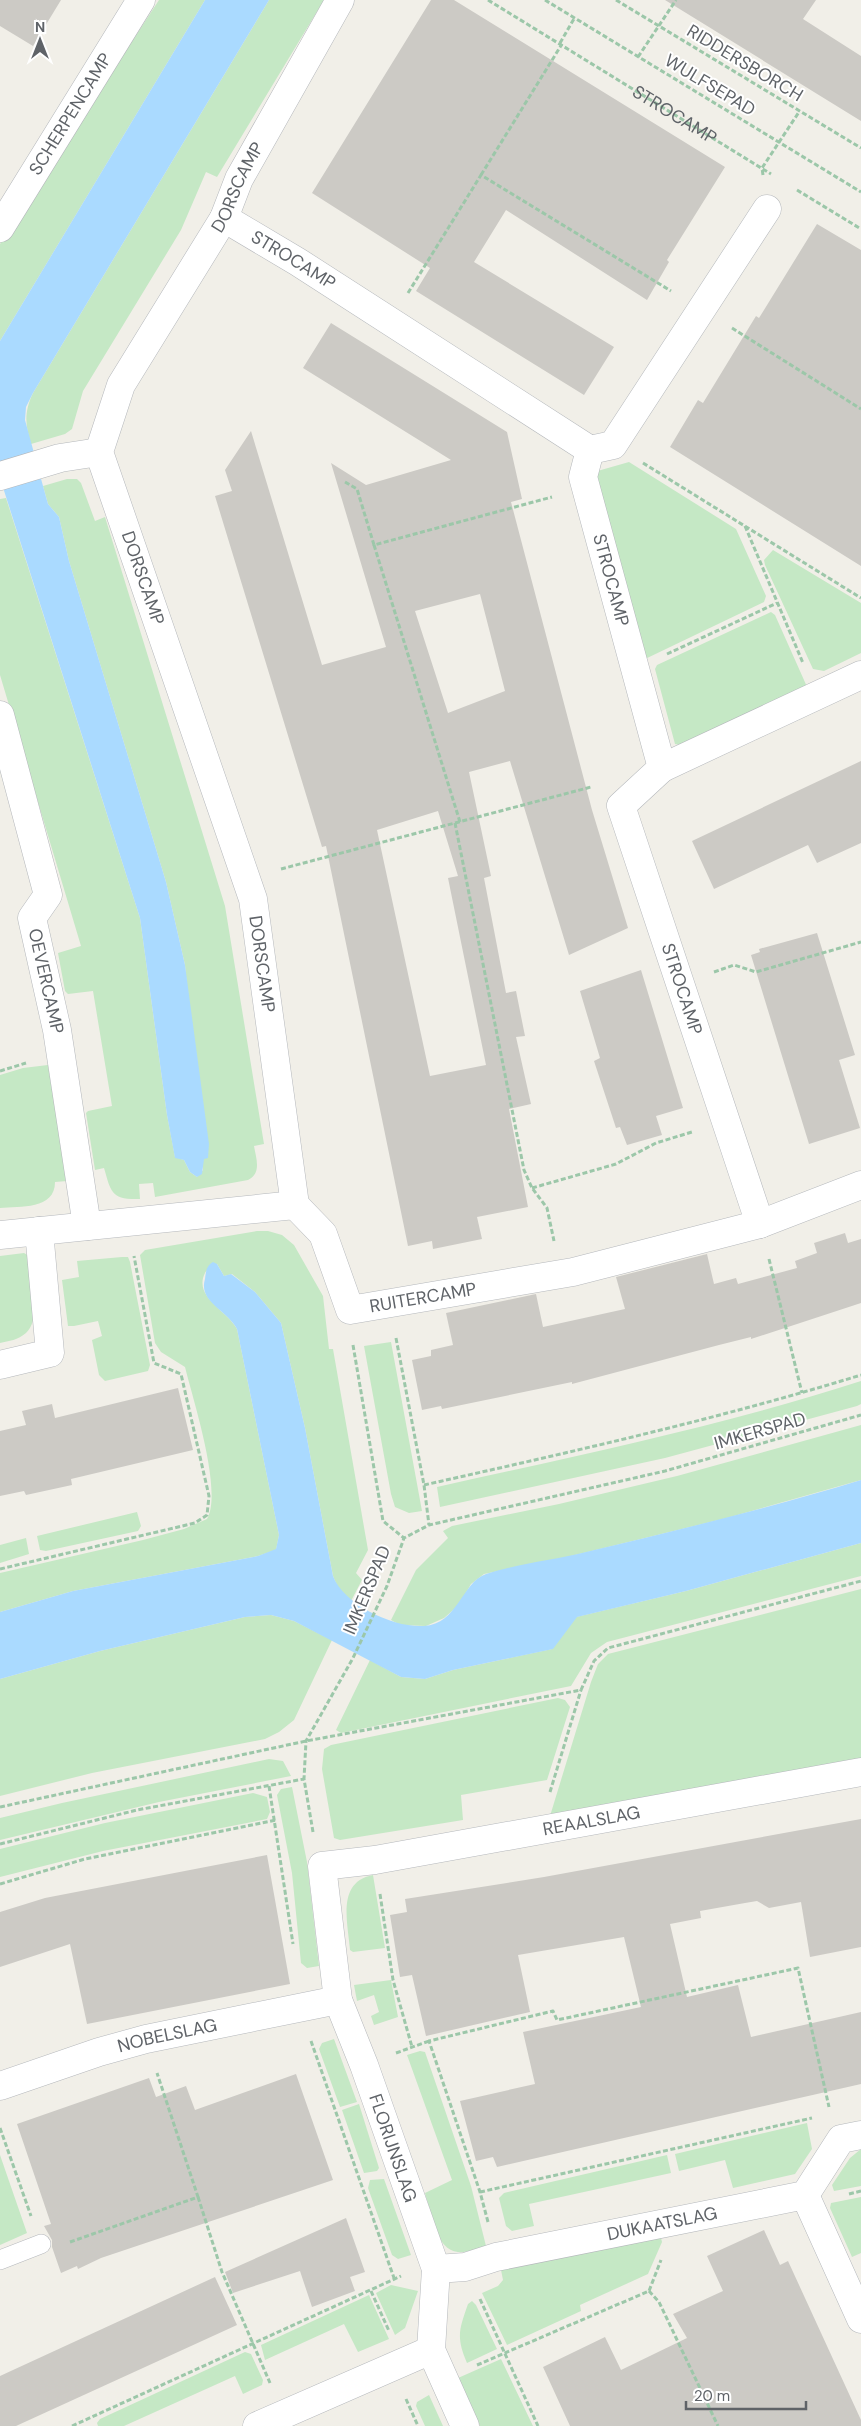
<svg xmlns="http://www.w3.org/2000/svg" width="861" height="2426" font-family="'DM Sans',sans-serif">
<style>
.green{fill:#c5e8c5}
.water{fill:#aadaff}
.building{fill:#cccac5;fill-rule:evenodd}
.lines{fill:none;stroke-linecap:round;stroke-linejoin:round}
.lane-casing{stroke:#b5b8bc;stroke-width:20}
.street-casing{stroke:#b5b8bc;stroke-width:29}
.path{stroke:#9cc7a9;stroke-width:3;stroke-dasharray:5 2.5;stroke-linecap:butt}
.lane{stroke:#fff;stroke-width:19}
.street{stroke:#fff;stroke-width:28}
.labels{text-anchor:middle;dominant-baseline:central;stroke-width:4;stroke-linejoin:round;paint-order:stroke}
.street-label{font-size:18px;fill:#5f6368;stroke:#fff}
</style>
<rect width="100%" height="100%" fill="#f1efe8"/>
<path class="green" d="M159,0H205L0,341V244Z
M269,0H324L217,177L206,172L181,230L83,391L72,429L65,434L31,444C25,425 24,412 33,393Z
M629,462L736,529L766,596L764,602L643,660L594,472Z
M67,479H77L81,483L95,521L105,517L225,906L264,1144L254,1146C256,1158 262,1173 248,1180L155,1197L153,1183L139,1184L140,1199C111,1200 111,1192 104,1168L95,1170L86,1113L88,1111L112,1106L93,991L68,994L65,991L58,953L81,946L0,675V499L6,498L140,918L167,1115L175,1157L184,1160L190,1172L197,1177L203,1170L185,965L166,882L69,561L59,517L48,504L43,486Z
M773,550L861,603V653L824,671L813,669L765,565L764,560Z
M771,612L775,615L808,689L685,746L675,744L655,669L657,665Z
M48,1065L67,1181L55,1182C55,1210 20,1206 0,1208V1075L23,1068Z
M257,1231H268L282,1235L294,1245L323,1296L329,1349H333L368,1550L356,1573L362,1580L351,1601L338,1588L333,1576L305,1428L281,1323L255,1292L232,1274L224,1276L217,1264C214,1266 206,1270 205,1273C193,1297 227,1310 237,1329L279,1535L276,1550L258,1556L73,1591L0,1612V1573L143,1540L184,1529L207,1519C223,1491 193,1400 185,1367L161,1352L155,1343L140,1255L145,1250Z
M24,1253L29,1256C31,1276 42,1319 26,1333C18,1340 9,1341 0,1343V1256Z
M122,1257H128L130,1262L150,1365L148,1371L105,1381L99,1375L92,1340L102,1336L98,1321L74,1326H68L62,1280L79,1277L77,1261Z
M391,1342L422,1511L409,1513L395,1507L391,1494L364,1346Z
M861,1381V1404L857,1406L665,1458L440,1507L437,1487C579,1455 722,1426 861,1381Z
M861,1425V1480L727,1518L567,1557L484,1574L471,1584L459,1605L444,1618L426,1626L400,1625L391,1620L416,1570L448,1538L443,1531L452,1526L559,1504L677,1476Z
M137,1512L141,1526L138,1531L46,1551L40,1550L37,1536Z
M26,1538L29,1554L0,1563V1545Z
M861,1543V1576L607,1642L591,1653L571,1686L341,1733L336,1730L370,1660L401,1677L425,1679L453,1670L552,1649L576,1617L686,1591Z
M861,1589V1758L550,1816L591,1682L598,1664L608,1654Z
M271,1615L294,1621L332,1640L294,1720L279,1732L265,1739L92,1773L0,1796V1679L100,1651L245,1617Z
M558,1698L565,1700L570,1707L547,1780L461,1795L463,1820L340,1840L334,1838L322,1769L324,1749L331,1745Z
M269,1759L283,1761L291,1776L159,1802L0,1840V1818L62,1803Z
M292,1787L307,1862L319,1966L307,1968L301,1963L292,1873L277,1795L281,1789Z
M253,1793L267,1797L270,1812L267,1819L103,1851L0,1877V1849L105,1823Z
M373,1875L385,1948L353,1952L350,1950C348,1923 336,1882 373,1875Z
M391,1980L398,2017L374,2025L371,2016L379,2012L374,1995L357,2001L354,1985Z
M334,2039L357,2102L340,2107L319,2049L322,2043Z
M420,2051L425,2052L471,2186L486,2246C477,2248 467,2253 458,2252C436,2250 432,2215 426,2197L425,2193L452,2180L407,2055Z
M359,2104L379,2168L377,2171L364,2173L342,2110Z
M807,2123L812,2149L795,2174L733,2188L725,2160L679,2171L675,2154Z
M861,2149V2186L834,2191L832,2185L850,2158Z
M0,2155L27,2233L0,2245Z
M667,2155L671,2173L529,2204L534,2226L512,2231L506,2226L499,2198L504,2193Z
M384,2179L411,2255L398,2259L392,2255L368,2188L370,2180Z
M861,2197V2253L852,2257L830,2208L831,2203Z
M660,2234L662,2242L648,2274L580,2305L581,2311L507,2345L482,2293L498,2286L503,2280L501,2270Z
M391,2285L418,2291L405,2328L395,2335L376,2293Z
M369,2295L389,2339L358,2352L344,2324L265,2360L261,2345Z
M472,2301L476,2305L497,2349L467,2363C456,2337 459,2330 468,2304Z
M245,2352L251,2354L263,2380L262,2385L243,2394L235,2376L124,2426H98L97,2423L100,2419Z
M501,2359L533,2426H480L458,2378Z
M429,2395L443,2426H425L416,2406L417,2402Z"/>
<path class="water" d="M205,0H269L33,393L26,407L25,420L43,486L48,504L59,517L69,561L166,882L185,965L209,1144L208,1158L204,1159L202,1174L197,1177L190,1172L184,1160L175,1158L167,1115L140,918L0,478V341Z
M213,1262L217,1264L224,1276L231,1274L255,1292L281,1323L305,1428L333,1576C344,1605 394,1628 424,1626C458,1624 462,1582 486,1574C516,1564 554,1560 586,1552C678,1530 770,1508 861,1480V1543L686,1591L577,1617L553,1649L453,1670L425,1679L401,1677L294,1621L271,1615L245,1617L100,1651L0,1679V1612L73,1591L258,1556L276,1549L279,1535L237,1329C227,1310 198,1302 205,1279C206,1272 206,1266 213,1262Z"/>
<path class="building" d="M0,0H61L33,46L0,26Z
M431,0H454L725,167L667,260L669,262L647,300L506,210L474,262L614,347L584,395L416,291L430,268L312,193Z
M665,0H816L803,19L861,56V121Z
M817,224L861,250V566L670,447L698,400L703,403L756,316L759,318Z
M331,323L507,432L522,499L511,502L592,810L628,928L569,955L510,761L469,772L491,876L484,878L506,993L516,991L525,1036L516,1037L531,1104L509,1109L528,1207L477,1217L482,1239L433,1249L432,1241L408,1246L326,846L322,847L215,496L232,491L225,470L251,431L322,665L386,647L331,463L366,485L451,460L303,368ZM480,594L505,691L448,713L415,611ZM438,811L458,876L448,878L486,1065L430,1076L377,830Z
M861,761V843L817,863L808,845L714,889L692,841Z
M817,933L855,1055L839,1060L860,1128L809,1144L751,955L760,952L759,949Z
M641,970L683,1108L656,1116L662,1135L627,1145L620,1127L616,1128L594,1061L600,1058L580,991Z
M845,1233L848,1243L861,1239V1303L751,1339V1337L719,1345L572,1384V1382L442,1409L441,1406L422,1410L412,1360L431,1356V1350L453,1345L446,1313L536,1294L543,1327L625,1309L616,1277L707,1254L714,1284L736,1278L738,1284L797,1268L795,1261L817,1253L814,1243Z
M178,1388L193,1450L71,1479L72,1485L26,1495L24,1491L0,1496V1431L26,1425L22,1411L52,1404L55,1418Z
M861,1819V1947L810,1957L801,1902L769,1908L757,1901L745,1903L700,1911L701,1918L670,1924L687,1997L738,1985L751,2037L861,2012V2084L497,2167L493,2157L476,2161L460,2101L535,2084L523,2032L641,2007L624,1937L518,1955L530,2012L426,2036L412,1975L400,1977L390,1915L407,1912L405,1899L544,1877Z
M267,1855L290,1984L87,2024L70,1944L0,1967V1912L45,1898Z
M296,2074L333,2180L101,2258L78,2269L77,2266L61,2273L52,2247V2240L44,2226L51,2224L17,2124L149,2078L156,2097L186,2086L195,2110Z
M346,2218L365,2272L350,2277L355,2291L312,2307L300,2271L233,2293L225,2272Z
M764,2230L780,2265L788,2261L861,2420V2426H570L543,2367L605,2337L621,2370L687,2338L673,2314L723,2291L707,2256Z
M215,2277L237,2325L16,2426H0V2376Z"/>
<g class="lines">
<g class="lane-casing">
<path id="lane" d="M0,2260L41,2244"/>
</g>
<g class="street-casing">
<g id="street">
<path id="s2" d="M224,218L298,262L590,450"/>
<path id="s3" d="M0,228L141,0"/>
<path d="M0,476L60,458L99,452"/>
<path id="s4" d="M0,715L48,895L32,918L57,1030L87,1226"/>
<path d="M662,768L861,675"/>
<path id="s5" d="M295,1205L253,899L99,452L121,385L224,218L239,179L340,0"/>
<path id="s6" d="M295,1205L323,1234L350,1310L573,1272L760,1224L861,1185"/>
<path d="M760,1224L621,806L662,768L583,477L590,450L613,445L767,209"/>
<path d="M0,1235L295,1205"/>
<path d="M0,1365L50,1353L39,1231"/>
<path id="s7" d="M0,2086L99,2052L146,2039L338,2000"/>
<path d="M805,2195L861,2319"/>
<path id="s8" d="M436,2269L465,2267L496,2257L805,2195L841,2139L861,2135"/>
<path d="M257,2426L431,2350"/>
<path id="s9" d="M465,2426L431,2350L436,2269L364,2065L338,2000L322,1866L375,1860L861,1772"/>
</g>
</g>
<g class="path">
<path id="s1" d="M488,0L771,174"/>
<path d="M545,0L861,192"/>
<path d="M616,0L861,148"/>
<path d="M560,43L575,17"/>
<path d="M638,57L676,0"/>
<path d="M481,175L562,44"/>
<path d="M763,175L762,168L799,112"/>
<path d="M797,190L861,229"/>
<path d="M408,293L481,175L671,291"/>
<path d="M732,328L861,409"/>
<path d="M643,463L861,598"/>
<path d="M345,482L357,489L374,545L552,497"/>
<path d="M745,526L803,663"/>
<path d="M374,545L460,822"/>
<path d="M667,654L777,603"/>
<path d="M455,823L524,1170L532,1188L547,1208L554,1241"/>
<path d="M281,869L591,787"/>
<path d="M714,972L734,965L756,972L861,942"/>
<path d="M0,1071L26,1063"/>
<path d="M532,1188L616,1164L656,1143L692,1132"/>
<path d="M769,1259L802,1393"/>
<path d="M396,1338L424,1485L429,1525"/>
<path d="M353,1345L383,1521L404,1538"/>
<path d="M424,1485C571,1452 718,1419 861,1375"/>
<path d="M0,1569L195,1523L207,1515L209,1496L181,1374L154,1363L134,1256"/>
<path d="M269,1786L293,1944"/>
<path d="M550,1792L581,1690"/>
<path d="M0,1807L306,1741L581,1690L594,1661L608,1648L861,1581"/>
<path d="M313,1832L304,1779L306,1741L353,1658L387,1586L404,1538L429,1525L665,1471L861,1415"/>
<path d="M0,1844L137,1810L304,1779"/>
<path d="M0,1884L85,1859L276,1820"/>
<path d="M380,1894L393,1980L412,2047"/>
<path d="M311,2041L394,2278"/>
<path d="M396,2053L429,2041"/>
<path d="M0,2128L31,2216"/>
<path d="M480,2192L812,2118"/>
<path d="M849,2194L861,2191"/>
<path d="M198,2197L222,2272L270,2383"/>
<path d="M488,2222L480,2192L429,2041L553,2011L557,2020L798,1968L829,2107"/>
<path d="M70,2242L198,2197L157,2073"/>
<path d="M371,2291L389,2331"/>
<path d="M649,2291L659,2302L718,2426"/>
<path d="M480,2299L538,2426"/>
<path d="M477,2365L649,2291L661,2260"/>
<path d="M406,2399L418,2426"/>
<path d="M72,2426L401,2276"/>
</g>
<use href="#lane" class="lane"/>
<use href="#street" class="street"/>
</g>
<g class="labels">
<g class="street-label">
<text transform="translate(745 63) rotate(31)">RIDDERSBORCH</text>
<text transform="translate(710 85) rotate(31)">WULFSEPAD</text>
<text stroke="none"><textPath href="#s3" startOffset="134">SCHERPENCAMP</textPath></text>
<text stroke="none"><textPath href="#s1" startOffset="219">STROCAMP</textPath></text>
<text stroke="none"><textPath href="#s5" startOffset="1082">DORSCAMP</textPath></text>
<text stroke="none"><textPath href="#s2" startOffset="81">STROCAMP</textPath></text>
<text transform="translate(143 578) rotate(71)">DORSCAMP</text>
<text transform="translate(611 580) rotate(75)">STROCAMP</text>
<text transform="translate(262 964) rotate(82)">DORSCAMP</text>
<text stroke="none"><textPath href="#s4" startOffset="279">OEVERCAMP</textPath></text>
<text transform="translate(682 989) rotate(72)">STROCAMP</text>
<text stroke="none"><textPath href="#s6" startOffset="195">RUITERCAMP</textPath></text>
<text transform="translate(760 1431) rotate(-16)">IMKERSPAD</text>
<text transform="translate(367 1590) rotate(-67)">IMKERSPAD</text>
<text stroke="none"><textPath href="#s9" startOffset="859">REAALSLAG</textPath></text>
<text stroke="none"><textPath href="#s7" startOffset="175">NOBELSLAG</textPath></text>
<text transform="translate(393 2148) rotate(71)">FLORIJNSLAG</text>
<text stroke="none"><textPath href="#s8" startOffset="231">DUKAATSLAG</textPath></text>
</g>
</g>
<g transform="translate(40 40)" stroke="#ffffff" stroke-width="4" paint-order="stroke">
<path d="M0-4L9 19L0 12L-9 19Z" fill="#5f6368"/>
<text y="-8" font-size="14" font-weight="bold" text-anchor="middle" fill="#5f6368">N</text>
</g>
<path d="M686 2401v8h120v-8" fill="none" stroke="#5f6368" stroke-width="2.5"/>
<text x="694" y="2401" font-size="15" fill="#5f6368" stroke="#ffffff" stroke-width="4" paint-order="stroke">20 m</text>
</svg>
